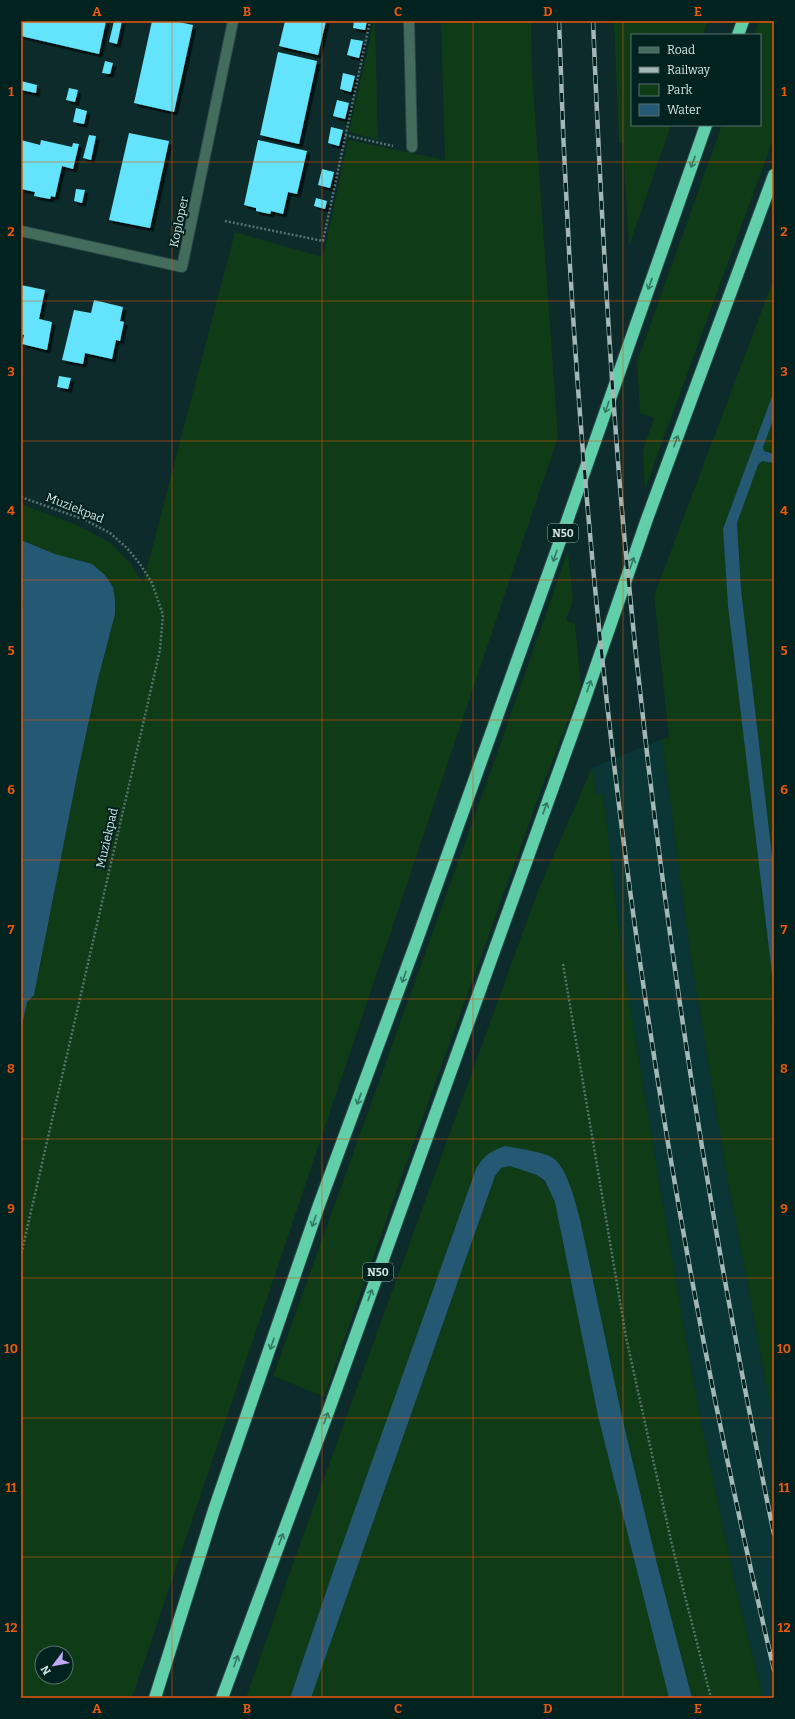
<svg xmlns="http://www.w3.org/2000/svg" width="795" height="1719" font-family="Bitter,serif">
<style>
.built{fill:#0a3735}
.green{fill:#0f3b16;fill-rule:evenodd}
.water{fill:#255973}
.building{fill:#64e4fc;filter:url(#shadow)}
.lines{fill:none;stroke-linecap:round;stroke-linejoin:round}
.minor-casing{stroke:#2c4948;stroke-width:12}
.highway-casing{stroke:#2c4948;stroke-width:14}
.path{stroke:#587271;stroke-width:2.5;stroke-dasharray:2 2;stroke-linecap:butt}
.minor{stroke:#446c5d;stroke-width:10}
.highway{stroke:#61cfa9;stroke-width:12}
.rail-casing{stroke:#a3b8b6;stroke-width:4.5}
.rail{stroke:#022220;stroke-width:3;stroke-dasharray:9;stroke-linecap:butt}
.oneway{stroke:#327864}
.grid{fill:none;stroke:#e8590c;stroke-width:1;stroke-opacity:0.55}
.labels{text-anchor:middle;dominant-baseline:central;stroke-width:4;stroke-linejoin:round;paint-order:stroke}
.shield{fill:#022220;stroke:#95aba9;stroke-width:1}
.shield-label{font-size:11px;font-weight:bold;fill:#d4e6e4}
.street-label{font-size:12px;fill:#d4e6e4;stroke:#022220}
.neatline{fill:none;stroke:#e8590c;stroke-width:1.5}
.grid-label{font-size:13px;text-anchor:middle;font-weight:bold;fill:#e8590c}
</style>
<defs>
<filter id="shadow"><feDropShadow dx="3.5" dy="3.5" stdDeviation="0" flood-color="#0009"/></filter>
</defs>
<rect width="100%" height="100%" fill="#0c2b2a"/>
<path class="built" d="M662,739L689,945L726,1170L774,1425V1698H763L739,1603L698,1408L659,1183L623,962L603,794L596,795L592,768Z"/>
<path class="green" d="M374,21H375L378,140L349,132Z
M441,21H531L532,72L558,437L132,1698H21V1031L27,1002L34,995L77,776L97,683L115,614V601L55,554L21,540V504L77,525L111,543L131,564L143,583L235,232L323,257L348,140L445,160ZM42,1653H66V1677H42Z
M614,21H708L703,35H632V125H671L629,246L623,143H619Z
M759,21H774V137L645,489L643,450L654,418L640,413L637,362L722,125H760V35H754Z
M774,278V391L723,529L728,606L774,991L771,1022L774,1040V1425L726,1170L689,945L662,739L669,738L654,596Z
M774,418V454L764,451L763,447Z
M762,461L774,463V873L741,589L737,523L754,470Z
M568,551L573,600L566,620L575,624L581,687L544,782L412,1147L324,1397L273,1376L494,762Z
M592,768L596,795L603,794L623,962L659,1183L698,1408L739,1603L763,1698H692L655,1556L622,1417L580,1219L553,1158L526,1150L505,1146L339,1554L290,1698H246L295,1558L538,891Z
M510,1166C539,1175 542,1173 555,1202L598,1416L669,1698H311L495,1176L501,1168Z"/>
<path class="water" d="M774,391V418L763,447L764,451L774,454V463L762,461L758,465L737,523L741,589L774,873V991L728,606L723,529Z
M21,540L55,554L92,564L105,575L113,587L115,601V614L97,683L77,776L34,995L27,1002L21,1031V615L23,603L21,601Z
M505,1146C516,1148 544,1152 553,1158C568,1169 575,1202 580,1219L622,1417L655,1556L692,1698H669L598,1416L555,1202L545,1181L537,1175L510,1166L501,1168L495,1176L311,1698H290L339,1554L476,1169C485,1154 490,1152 505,1146Z"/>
<path class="building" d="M21,21H106L99,54L21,36Z
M114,21H122L117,44L109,42Z
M152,21H174L193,25L174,112L134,103Z
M285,21H326L318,55L279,46Z
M354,21H367L365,30L353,28Z
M351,39L363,41L359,58L347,55Z
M278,52L317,61L299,144L260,135Z
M105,61L113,63L110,74L102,73Z
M343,73L355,76L351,92L340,89Z
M21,81L37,85L36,93L21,90Z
M69,88L78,90L75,102L66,100Z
M337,100L349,103L345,119L333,116Z
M76,108L87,111L84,124L73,122Z
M331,127L343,130L339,146L328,143Z
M129,133L169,141L150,228L109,220Z
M89,135L96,136L91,160L83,158Z
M21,140L40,145L41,140L72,147L73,143L79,144L73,169L62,166L55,197L51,196L50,199L34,196L35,192L21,189Z
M258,140L307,151L297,194L288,192L283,214L271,211L270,214L256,211V208L244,205Z
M322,169L334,172L330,188L318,185Z
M76,189L85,190L82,203L74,201Z
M316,198L327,201L325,209L314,206Z
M21,285L45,290L39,319L52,322L47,350L22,344L24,335L21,334Z
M94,300L123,307L120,321L124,322L120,341L116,340L112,359L85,353L83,364L62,360L74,310L91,313Z
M59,376L71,378L68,389L57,387Z"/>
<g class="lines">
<g class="minor-casing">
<path id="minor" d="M409,21L412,147
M21,231L182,267L233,21"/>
</g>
<g class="highway-casing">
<path id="highway" d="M738,35L743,21
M155,1698L214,1510L319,1205L417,940L565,527L706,125
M222,1698L327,1415L583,704L647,519L774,175"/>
</g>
<path class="path" d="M345,135L393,146
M225,221L323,241L370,21
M21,497L85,520L110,533L127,548L140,564L152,583L163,615L160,650L21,1255
M563,964L626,1337L672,1545L711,1698"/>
<use href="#minor" class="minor"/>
<use href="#highway" class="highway"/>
<g class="rail-casing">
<path id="rail" d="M559,21C576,577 646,1129 774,1670
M593,21C600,192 609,363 624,534C655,870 705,1204 774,1534"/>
</g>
<use href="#rail" class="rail"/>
</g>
<defs><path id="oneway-shaft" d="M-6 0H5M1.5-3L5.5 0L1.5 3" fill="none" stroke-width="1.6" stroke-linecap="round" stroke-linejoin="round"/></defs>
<g class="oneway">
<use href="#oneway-shaft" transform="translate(693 162) rotate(110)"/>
<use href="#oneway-shaft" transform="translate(650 284) rotate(110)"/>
<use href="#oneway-shaft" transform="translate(607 407) rotate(109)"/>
<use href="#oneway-shaft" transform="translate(676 441) rotate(-70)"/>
<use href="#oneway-shaft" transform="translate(555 556) rotate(110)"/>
<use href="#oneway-shaft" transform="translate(632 563) rotate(-71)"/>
<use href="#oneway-shaft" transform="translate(589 686) rotate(-71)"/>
<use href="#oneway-shaft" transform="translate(545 808) rotate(-70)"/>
<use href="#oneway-shaft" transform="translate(404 977) rotate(110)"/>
<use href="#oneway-shaft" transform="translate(359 1099) rotate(110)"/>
<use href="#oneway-shaft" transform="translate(314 1221) rotate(109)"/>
<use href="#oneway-shaft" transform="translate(370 1295) rotate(-70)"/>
<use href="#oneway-shaft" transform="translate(272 1344) rotate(109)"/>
<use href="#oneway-shaft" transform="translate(326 1418) rotate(-70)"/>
<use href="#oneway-shaft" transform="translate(281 1539) rotate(-70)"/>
<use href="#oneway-shaft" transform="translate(236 1661) rotate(-70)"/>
</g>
<path class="grid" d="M172,21V1698M322,21V1698M473,21V1698M623,21V1698M21,162H774M21,301H774M21,441H774M21,580H774M21,720H774M21,860H774M21,999H774M21,1139H774M21,1278H774M21,1418H774M21,1557H774"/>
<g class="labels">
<g class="shield">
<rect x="548" y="524" width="30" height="18" rx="3"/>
<rect x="363" y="1263" width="30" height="18" rx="3"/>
</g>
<g class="shield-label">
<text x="563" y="533">N50</text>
<text x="378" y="1272">N50</text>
</g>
<g class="street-label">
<text transform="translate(179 222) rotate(-78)">Koploper</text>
<text transform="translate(75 508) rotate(22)">Muziekpad</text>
<text transform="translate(107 838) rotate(-77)">Muziekpad</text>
</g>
</g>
<rect width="795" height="1719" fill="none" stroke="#022220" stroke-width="44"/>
<rect x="631" y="34" width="130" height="92" fill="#022220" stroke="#56706e"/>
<rect x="639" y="47" width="20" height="6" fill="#446c5d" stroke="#56706e"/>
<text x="667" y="54" font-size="12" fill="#d4e6e4">Road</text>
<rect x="639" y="67" width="20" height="6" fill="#a3b8b6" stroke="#56706e"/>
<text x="667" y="74" font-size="12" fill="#d4e6e4">Railway</text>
<rect x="639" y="84" width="20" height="12" fill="#0f3b16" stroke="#56706e"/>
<text x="667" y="94" font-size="12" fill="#d4e6e4">Park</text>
<rect x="639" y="104" width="20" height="12" fill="#255973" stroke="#56706e"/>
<text x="667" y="114" font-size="12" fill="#d4e6e4">Water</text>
<g transform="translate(54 1665) rotate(238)"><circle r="19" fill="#022220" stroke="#56706e"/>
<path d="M0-3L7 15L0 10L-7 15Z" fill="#c0a8f3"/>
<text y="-6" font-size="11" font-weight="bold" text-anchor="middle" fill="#d4e6e4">N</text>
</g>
<rect x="22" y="22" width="751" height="1675" class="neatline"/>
<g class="grid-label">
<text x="97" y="16">A</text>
<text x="247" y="16">B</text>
<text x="398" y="16">C</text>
<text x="548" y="16">D</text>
<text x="698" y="16">E</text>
<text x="11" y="96">1</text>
<text x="784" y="96">1</text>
<text x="11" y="236">2</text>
<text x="784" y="236">2</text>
<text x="11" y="376">3</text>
<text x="784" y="376">3</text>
<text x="11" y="515">4</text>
<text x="784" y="515">4</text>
<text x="11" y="655">5</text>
<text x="784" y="655">5</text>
<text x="11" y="794">6</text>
<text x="784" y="794">6</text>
<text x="11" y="934">7</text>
<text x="784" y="934">7</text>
<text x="11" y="1073">8</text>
<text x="784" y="1073">8</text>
<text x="11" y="1213">9</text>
<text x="784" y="1213">9</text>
<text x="11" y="1353">10</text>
<text x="784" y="1353">10</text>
<text x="11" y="1492">11</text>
<text x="784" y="1492">11</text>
<text x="11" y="1632">12</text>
<text x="784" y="1632">12</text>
<text x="97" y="1713">A</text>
<text x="247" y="1713">B</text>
<text x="398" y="1713">C</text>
<text x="548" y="1713">D</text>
<text x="698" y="1713">E</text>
</g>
</svg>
